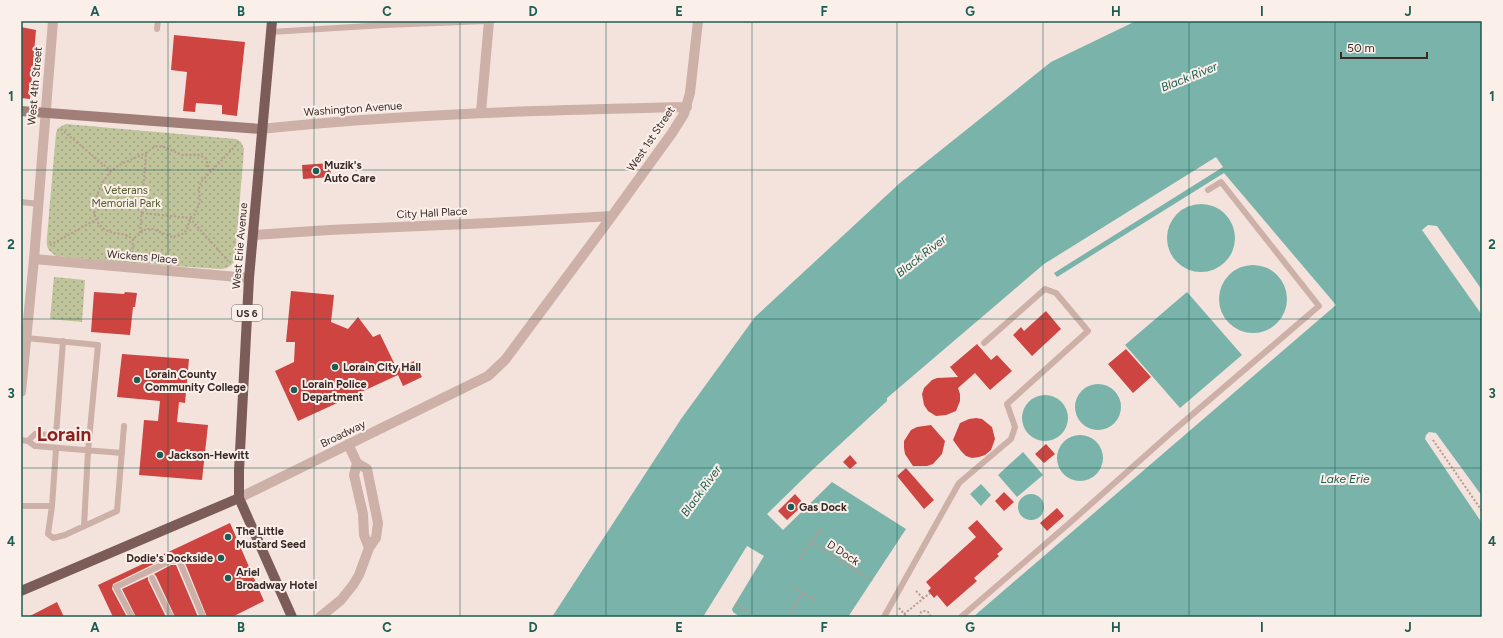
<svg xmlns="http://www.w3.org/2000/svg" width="1503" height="638" font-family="Figtree,sans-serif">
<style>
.park{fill:url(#park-dots)}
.water{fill:#79b3a9}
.pier{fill:#f4e3dc}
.building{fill:#cd4441}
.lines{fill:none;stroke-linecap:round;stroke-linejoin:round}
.path{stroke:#b99a91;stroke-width:2;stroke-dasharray:2 2;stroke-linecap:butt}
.lane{stroke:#cdb0a7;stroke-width:6}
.street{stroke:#cdb0a7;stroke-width:10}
.secondary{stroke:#a17e78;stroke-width:10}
.primary{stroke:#7c5c58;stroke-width:10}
.grid{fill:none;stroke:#1b5d53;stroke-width:1;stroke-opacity:0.55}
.poi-dot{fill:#1b5d53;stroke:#fbefe9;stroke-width:1.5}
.labels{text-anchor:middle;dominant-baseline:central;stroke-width:4;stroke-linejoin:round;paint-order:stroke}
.shield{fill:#fbefe9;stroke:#736562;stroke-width:1}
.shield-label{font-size:10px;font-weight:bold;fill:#392a28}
.street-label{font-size:11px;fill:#392a28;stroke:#fbefe9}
.poi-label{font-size:11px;font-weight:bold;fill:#392a28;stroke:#fbefe9;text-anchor:start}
.park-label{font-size:11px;fill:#52592a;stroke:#fbefe9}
.water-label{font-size:12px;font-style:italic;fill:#1b5d53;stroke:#fbefe9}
.town-label{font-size:19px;font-weight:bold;fill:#8d1f1c;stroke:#fbefe9}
.neatline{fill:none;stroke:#1b5d53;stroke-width:1.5}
.grid-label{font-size:13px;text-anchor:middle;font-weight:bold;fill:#1b5d53}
</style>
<defs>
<pattern id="park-dots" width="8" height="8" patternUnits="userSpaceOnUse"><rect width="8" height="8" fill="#bfc49b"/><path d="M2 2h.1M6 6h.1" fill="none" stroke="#9c9f7e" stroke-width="1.8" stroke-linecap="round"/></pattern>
</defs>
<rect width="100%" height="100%" fill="#f4e3dc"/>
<path class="park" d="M66,124L236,139L241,142L244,149L235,259C233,265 228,269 220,269L131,263L56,256C47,250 46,247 47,237L56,133L58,128Z
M54,277L85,280L82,322L50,319Z"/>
<path class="water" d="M1136,21H1482V617H973L1336,305L1224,173L1057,277L1054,273L1223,167L1216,157L1044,264L887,398V401L810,472L767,514L783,530L832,482L906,529L848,617H740L733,612L732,609L764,556L747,546L703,617H552L681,419L755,317L901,182L1051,62Z
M1167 238a34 34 0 1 1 68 0a34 34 0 1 1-68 0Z
M1219 299a34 34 0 1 1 68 0a34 34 0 1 1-68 0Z
M1187,292L1242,355L1180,408L1125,345Z
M1075 407a23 23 0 1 1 46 0a23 23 0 1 1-46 0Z
M1022 418a23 23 0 1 1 46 0a23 23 0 1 1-46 0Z
M1057 458a23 23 0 1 1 46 0a23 23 0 1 1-46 0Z
M1023,452L1043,475L1017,497L998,475Z
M981,484L991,495L981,506L970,494Z
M1018 507a13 13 0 1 1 26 0a13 13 0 1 1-26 0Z"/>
<path class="pier" d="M1428,225L1437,226L1482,290V315L1422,230Z
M1429,432L1436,433L1482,496V523L1425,439L1426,435Z"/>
<path class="building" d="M21,27L36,30L30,99L21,98Z
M174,35L245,42L237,116L222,114V105L196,103L195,112L183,111L187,72L171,70Z
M330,163L331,177L303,179L302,165Z
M291,291L334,295L331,322L348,329L358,317L373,337L380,334L397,369L414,361L422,377L403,386L398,375L298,421L275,371L294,362L295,342H286Z
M94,292L124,294L125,292L137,293L135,307H133L130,335L91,332Z
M1046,311L1061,329L1032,356L1013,335L1021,327L1024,331Z
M977,344L991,360L997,355L1012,371L990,390L975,373L958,388L960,394V401L956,411L946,415L936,416L928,411L924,405L922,394L924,388L932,380L937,378L958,377L950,367Z
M1126,349L1151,377L1133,393L1108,364Z
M122,354L189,359L185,403L179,402L177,422L208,425L202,480L139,475L144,420L158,421L160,401L117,397Z
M976,418L982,419L992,427L995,439L991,450L985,455L979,457L972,458L966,456L961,451L953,440L960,423L969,419Z
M931,425L945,441L942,454L933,464L927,466H913L905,454L904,448V441L911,430L917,427Z
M1046,444L1055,454L1044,463L1035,454Z
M850,455L857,463L850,469L843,462Z
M906,468L934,500L924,509L897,476Z
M1004,492L1014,502L1004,511L995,501Z
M795,494L804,504L787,520L778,511Z
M1057,508L1064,516L1047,531L1040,523Z
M977,520L1003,549L997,554L999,556L974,578L977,581L947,607L937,595L934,598L928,591L931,588L926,582L976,537L968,528Z
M230,523L264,601L232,617H207L183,558L178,556L168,557L113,584L112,589L127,617H113L98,585Z
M171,565H176L198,617H175L156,576L154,574Z
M148,577V580L166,617H136L122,589Z
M57,602L64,617H28Z"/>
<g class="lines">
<path class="path" d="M61,129L111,171L119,165L146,153
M111,171C99,185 84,214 104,229C110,233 115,233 122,234C125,234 129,237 133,239
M142,213L190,218L228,261
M140,233L146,153L155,146L164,147L182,155H200L206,159L210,172
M50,245L97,219
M132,257L133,239L146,229H153L172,237L181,235L187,230L190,218L195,214L200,201L199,188L201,182L238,143
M1433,440L1482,511
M811,542L872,581
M800,559L822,526
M791,585L817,602
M916,591L923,598
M736,603L750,613
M899,608L907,617
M904,614L930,593
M787,617L803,593
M919,617L921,612L924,611L928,612L931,617"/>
<path class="lane" d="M385,21V25L487,21
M157,29L158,21
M271,32L385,25
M21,202L39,204
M26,338L98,345L88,451L84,526
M56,435L63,341
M21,440L28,441L35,446L122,453
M28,441L35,434L89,437
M56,449L52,506L48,534L53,538L65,535L117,511L124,426
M21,506H52
M152,578L171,617
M132,617L116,587L170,561L179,560L203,617
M884,617L959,483L1011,439L1015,427L1007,404L1088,331L1056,293L1045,289L984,343
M961,617L1073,520L1173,431L1319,306L1221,182L1208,190"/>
<path class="street" d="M481,112L489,21
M261,129C403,114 545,110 687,107
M253,235L329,230L490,223L612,216
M34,259L249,278
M21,392L34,259L53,21
M348,444L357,463
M239,498L488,376L505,360L612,216L672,133L684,114L690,93L698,21
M320,617L341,600L353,585L359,575L369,548L376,538L378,523L367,469L357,463L354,475L363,514L364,535L369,548"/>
<path class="secondary" d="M21,111L261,129"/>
<path class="primary" d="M272,21L249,278L239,471V498L292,617
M21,591L239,498"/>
</g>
<path class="grid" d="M168,21V617M314,21V617M460,21V617M606,21V617M752,21V617M897,21V617M1043,21V617M1189,21V617M1335,21V617M21,170H1482M21,319H1482M21,468H1482"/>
<g class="poi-dot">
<circle cx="316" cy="171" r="4"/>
<circle cx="335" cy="367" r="4"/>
<circle cx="137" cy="380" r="4"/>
<circle cx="294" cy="390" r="4"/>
<circle cx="160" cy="455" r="4"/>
<circle cx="791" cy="507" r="4"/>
<circle cx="228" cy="537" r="4"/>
<circle cx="221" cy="558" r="4"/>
<circle cx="228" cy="578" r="4"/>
</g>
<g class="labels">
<rect class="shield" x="232" y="305" width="30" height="16" rx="3"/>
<g class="shield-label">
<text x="247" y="313">US 6</text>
</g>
<g class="street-label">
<text transform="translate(35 86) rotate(-85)">West 4th Street</text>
<text transform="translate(353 109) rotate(-4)">Washington Avenue</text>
<text transform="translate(651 139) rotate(-56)">West 1st Street</text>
<text transform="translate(432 213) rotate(-3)">City Hall Place</text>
<text transform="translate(240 246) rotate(-85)">West Erie Avenue</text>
<text transform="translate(142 257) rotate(5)">Wickens Place</text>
<text transform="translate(343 434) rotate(-26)">Broadway</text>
<text transform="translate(843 553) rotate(33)">D Dock</text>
</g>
<g class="poi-label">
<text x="324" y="165">Muzik's<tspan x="324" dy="13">Auto Care</tspan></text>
<text x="343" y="367">Lorain City Hall</text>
<text x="145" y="374">Lorain County<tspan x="145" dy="13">Community College</tspan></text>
<text x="302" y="384">Lorain Police<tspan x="302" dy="13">Department</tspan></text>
<text x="168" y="455">Jackson-Hewitt</text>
<text x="799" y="507">Gas Dock</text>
<text x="236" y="531">The Little<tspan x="236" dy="13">Mustard Seed</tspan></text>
<text x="213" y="558" text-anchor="end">Dodie's Dockside</text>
<text x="236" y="572">Ariel<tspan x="236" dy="13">Broadway Hotel</tspan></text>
</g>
<g class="park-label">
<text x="126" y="190">Veterans<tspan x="126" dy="13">Memorial Park</tspan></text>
</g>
<g class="water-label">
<text transform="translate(1189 77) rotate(-22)">Black River</text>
<text transform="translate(921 256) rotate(-38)">Black River</text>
<text x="1345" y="479">Lake Erie</text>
<text transform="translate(701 491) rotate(-54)">Black River</text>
</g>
<g class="town-label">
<text x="64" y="434">Lorain</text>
</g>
</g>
<rect width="1503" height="638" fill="none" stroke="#fbefe9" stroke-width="44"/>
<path d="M1341 52v6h86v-6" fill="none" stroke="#392a28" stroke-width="2"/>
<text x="1347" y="52" font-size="12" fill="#392a28" stroke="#fbefe9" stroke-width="3" paint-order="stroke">50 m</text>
<rect x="22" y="22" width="1459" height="594" class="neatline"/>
<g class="grid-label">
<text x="95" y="16">A</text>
<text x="241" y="16">B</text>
<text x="387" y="16">C</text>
<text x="533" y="16">D</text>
<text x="679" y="16">E</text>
<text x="824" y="16">F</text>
<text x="970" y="16">G</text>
<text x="1116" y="16">H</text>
<text x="1262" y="16">I</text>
<text x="1408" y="16">J</text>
<text x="11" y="101">1</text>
<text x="1492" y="101">1</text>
<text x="11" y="249">2</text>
<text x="1492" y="249">2</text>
<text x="11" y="398">3</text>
<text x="1492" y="398">3</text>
<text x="11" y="546">4</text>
<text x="1492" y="546">4</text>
<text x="95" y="632">A</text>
<text x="241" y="632">B</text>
<text x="387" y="632">C</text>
<text x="533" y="632">D</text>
<text x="679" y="632">E</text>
<text x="824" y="632">F</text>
<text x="970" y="632">G</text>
<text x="1116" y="632">H</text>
<text x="1262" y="632">I</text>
<text x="1408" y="632">J</text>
</g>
</svg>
